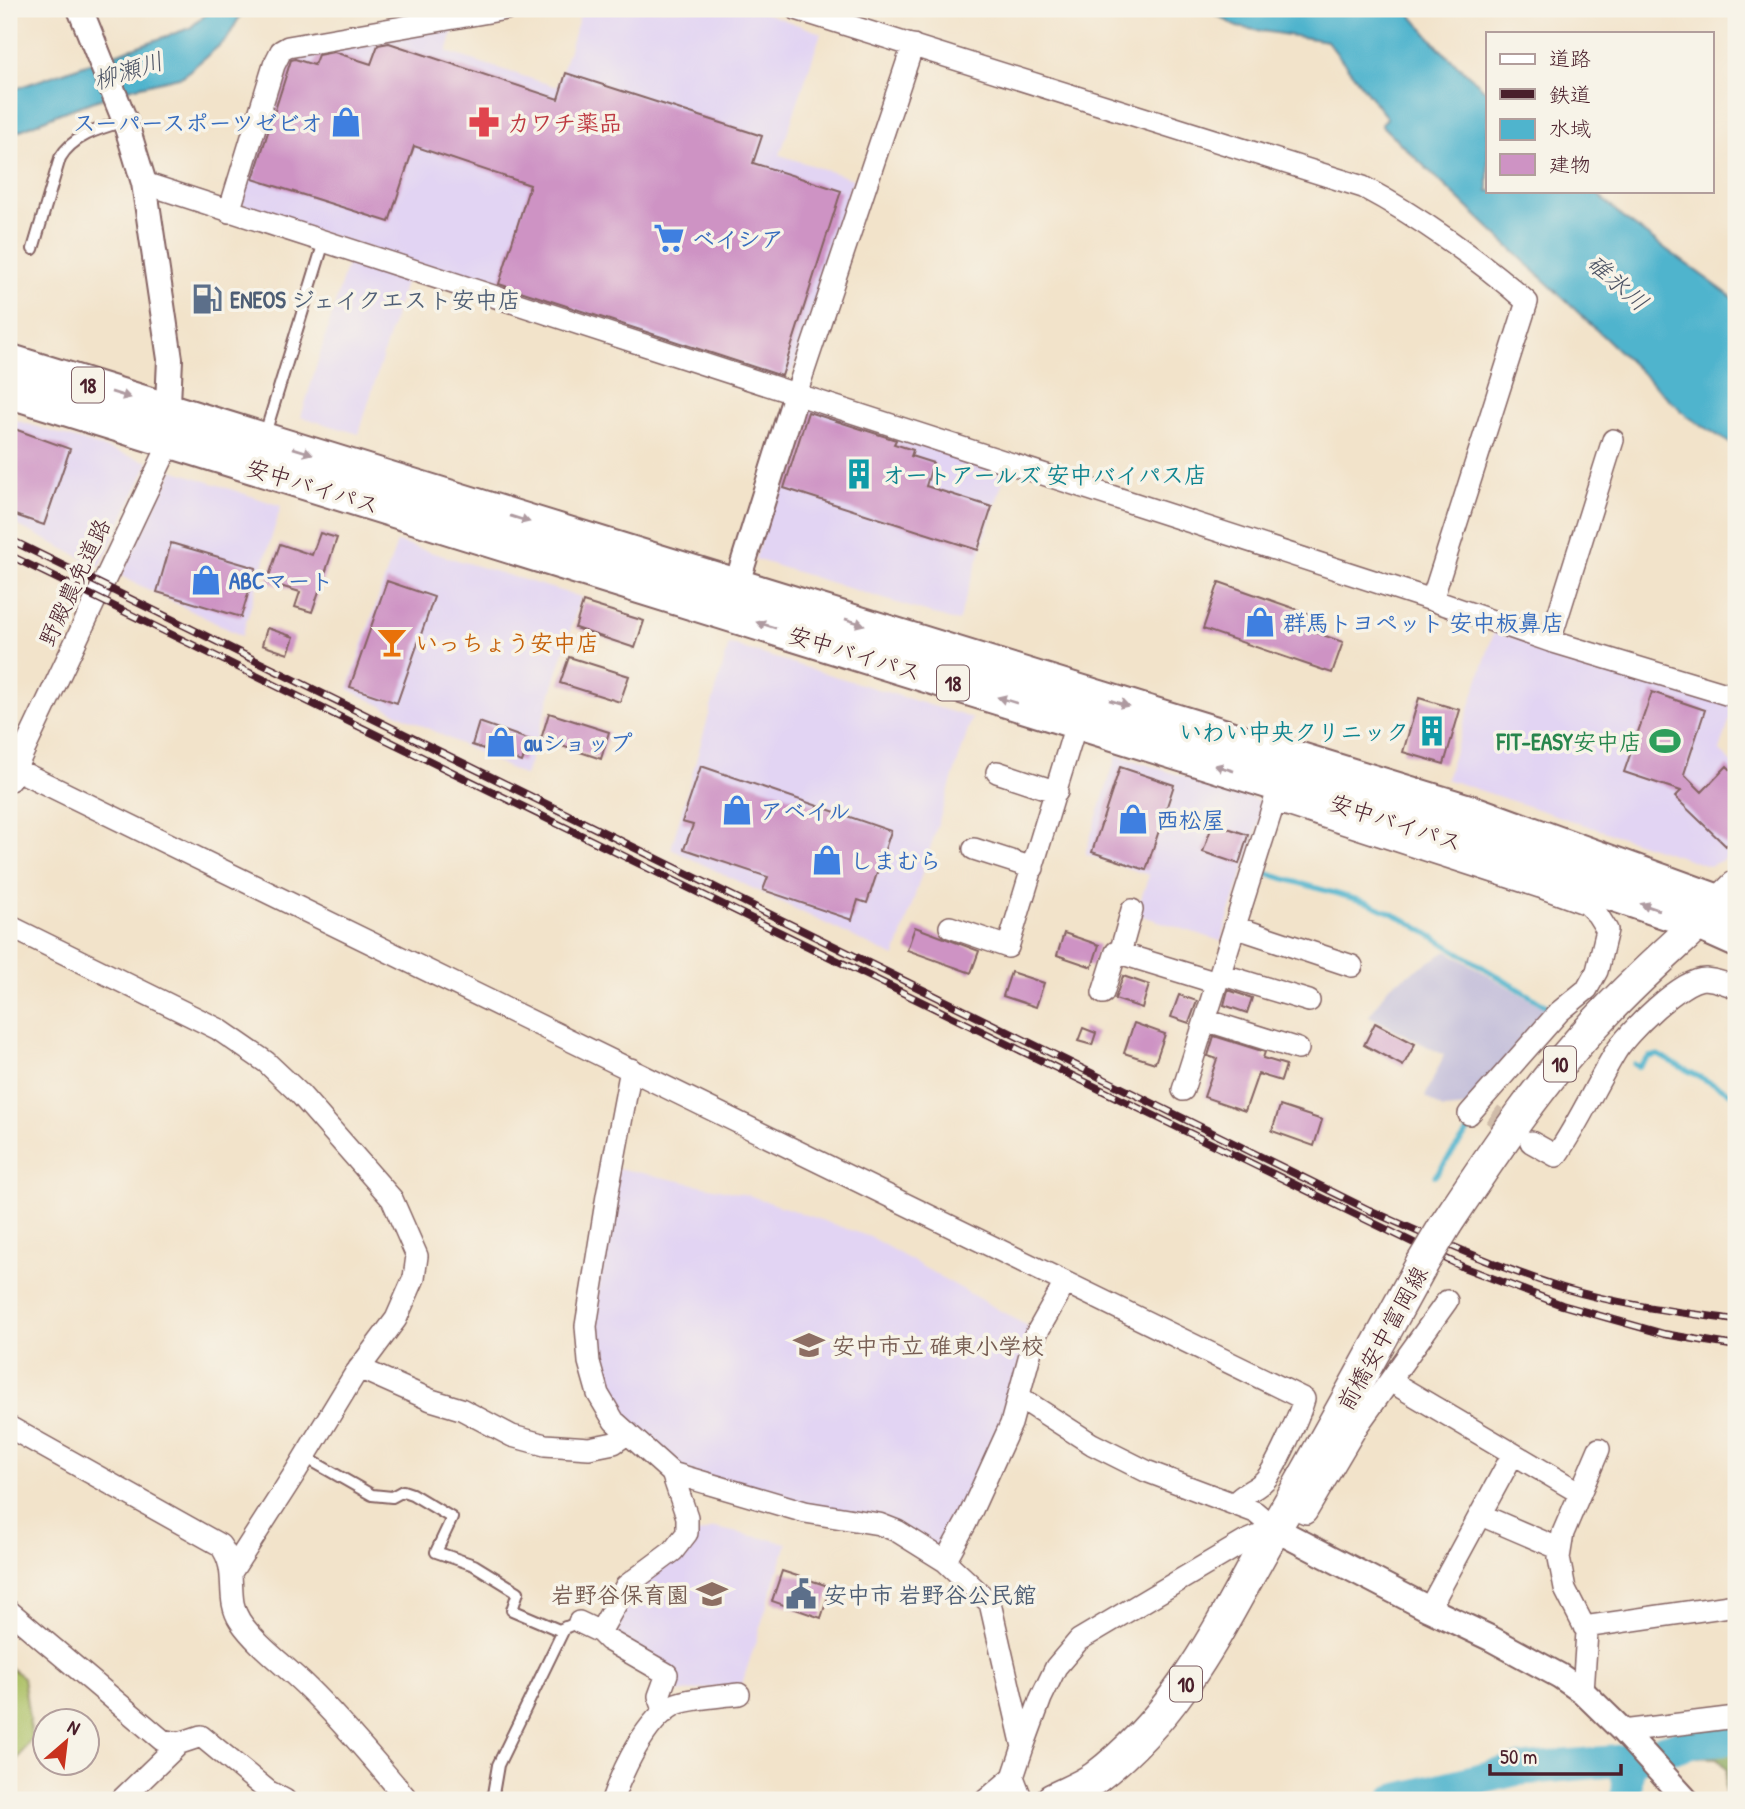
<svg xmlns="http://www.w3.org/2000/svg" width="1745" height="1809" font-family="'Patrick Hand','Klee One',sans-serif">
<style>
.built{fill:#e2d4f3}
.industrial{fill:#c5c0da}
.green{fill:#abc064;stroke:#7a7048;stroke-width:2}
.forest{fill:#88a65a;stroke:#696242;stroke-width:2}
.water{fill:#4fb4cd;stroke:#4c6a7c;stroke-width:2}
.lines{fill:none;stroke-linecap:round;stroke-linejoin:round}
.stream{stroke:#4fb4cd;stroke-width:5}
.river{stroke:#4fb4cd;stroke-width:32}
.building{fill:#ce93c4}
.minor-tunnel{stroke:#d0bcaa;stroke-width:21;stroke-dasharray:21 10;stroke-linecap:butt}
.service-casing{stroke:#856463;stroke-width:14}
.minor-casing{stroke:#856463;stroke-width:24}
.tertiary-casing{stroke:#856463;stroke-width:28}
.primary-casing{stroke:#856463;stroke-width:35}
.trunk-casing{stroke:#856463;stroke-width:37}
.service{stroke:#fff;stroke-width:10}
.minor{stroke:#fff;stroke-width:21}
.tertiary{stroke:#fff;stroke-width:24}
.primary{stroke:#fff;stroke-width:32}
.trunk{stroke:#fff;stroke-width:33}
.rail-casing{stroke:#4a1f2b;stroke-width:8}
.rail{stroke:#f7f3e8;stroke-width:5;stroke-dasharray:16;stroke-linecap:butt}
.primary-bridge-casing{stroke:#856463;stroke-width:35;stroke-linecap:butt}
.primary-bridge{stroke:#fff;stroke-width:32}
.oneway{fill:#ae9aa0}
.labels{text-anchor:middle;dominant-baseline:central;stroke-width:7;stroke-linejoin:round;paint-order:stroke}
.shield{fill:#f7f3e8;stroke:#7e5f64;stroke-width:2}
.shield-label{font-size:21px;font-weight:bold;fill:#4a1f2b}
.shop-label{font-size:23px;font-weight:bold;fill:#366cbe;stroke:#f7f3e8;text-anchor:start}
.health-label{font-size:23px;font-weight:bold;fill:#be3a42;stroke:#f7f3e8;text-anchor:start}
.service-label{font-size:23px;font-weight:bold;fill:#4e5e75;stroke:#f7f3e8;text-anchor:start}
.culture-label{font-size:23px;font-weight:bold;fill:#0d838f;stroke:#f7f3e8;text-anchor:start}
.street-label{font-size:23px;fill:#4a1f2b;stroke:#f7f3e8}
.food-label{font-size:23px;font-weight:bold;fill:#c56008;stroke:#f7f3e8;text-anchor:start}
.leisure-label{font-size:23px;font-weight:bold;fill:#27864d;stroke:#f7f3e8;text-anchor:end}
.education-label{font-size:23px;font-weight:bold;fill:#785e54;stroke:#f7f3e8;text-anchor:start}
.water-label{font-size:24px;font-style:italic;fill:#4c5364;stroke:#f7f3e8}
</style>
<rect width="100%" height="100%" fill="#f7f3e8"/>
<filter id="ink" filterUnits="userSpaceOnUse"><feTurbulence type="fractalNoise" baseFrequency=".0143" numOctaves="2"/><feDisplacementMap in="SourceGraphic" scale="14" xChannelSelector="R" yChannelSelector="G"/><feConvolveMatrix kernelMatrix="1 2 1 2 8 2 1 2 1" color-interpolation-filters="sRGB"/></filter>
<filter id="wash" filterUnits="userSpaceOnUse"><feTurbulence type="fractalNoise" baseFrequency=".00686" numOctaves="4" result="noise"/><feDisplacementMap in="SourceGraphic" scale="28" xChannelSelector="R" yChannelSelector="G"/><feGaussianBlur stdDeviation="1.57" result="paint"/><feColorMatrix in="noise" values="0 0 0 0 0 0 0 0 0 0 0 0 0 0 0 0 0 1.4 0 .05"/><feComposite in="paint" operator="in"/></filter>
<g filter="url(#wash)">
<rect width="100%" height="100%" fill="#f2e3ca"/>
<path class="built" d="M582,9H754L821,33L780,155L853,179L793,370L778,381L245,208L241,198L284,55L456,22L447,52L557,87Z
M348,261L406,279L359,434L301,417Z
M809,406L1007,468L958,622L755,559L802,408Z
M9,418L149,462L100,567L9,521Z
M173,470L281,506L242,636L121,576Z
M397,542L581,597L525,776L348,689Z
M1494,632L1735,702L1720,751L1736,766V849L1723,860L1709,866L1446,779Z
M729,644L972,718L895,957L671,849Z
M1117,755L1265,803L1221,941L1136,914L1149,875L1085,854Z
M617,1168L748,1195L870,1237L1029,1327L1008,1410L945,1545L935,1547L812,1508L680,1469L623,1422L595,1364L593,1325Z
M715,1528L787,1543L742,1684L676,1693L671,1689L678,1673L612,1636L609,1623L629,1588L692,1536Z"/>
<path class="industrial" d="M1447,951L1552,1012L1467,1107L1443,1109L1425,1097L1444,1055L1369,1016L1389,986Z"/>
<path class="green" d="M9,1667L23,1677L32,1738L9,1771Z"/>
<path class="forest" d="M1736,1742V1800H1733L1725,1791L1727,1770L1717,1758L1681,1756L1716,1743Z"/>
<path class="water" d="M212,9H244L227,39L183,76L132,88L60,113L14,133L9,132V91L190,28Z
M1207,9H1406L1440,49L1488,93V191H1594L1626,220L1736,300V447L1687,416L1381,125L1387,118L1327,41L1237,27Z"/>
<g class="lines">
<path class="stream" d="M1261,872L1369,903L1404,919L1553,1010
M1634,1064L1638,1067L1649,1057L1658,1055L1736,1096
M1435,1176L1473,1125"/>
<path class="river" d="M1394,1800L1516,1770L1628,1760L1692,1742L1736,1738
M1626,1800L1628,1760"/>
</g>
<g id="blocks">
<path class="building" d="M389,43L558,99L566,73L762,136L753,163L841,191L782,376L499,284L530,185L414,146L389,222L253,179L291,60L295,59L314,65L318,55L334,52L371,64L378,45Z
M808,412L896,440L894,444L913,450L911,456L933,463L926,486L992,507L978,550L784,488Z
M9,427L70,449L44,525L9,513Z
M320,533L337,538L312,612L295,607L300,592L267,582L280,544L312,555Z
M171,543L256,568L241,617L157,592Z
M387,581L434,597L397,703L350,687Z
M1219,582L1316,616L1311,631L1343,642L1332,673L1203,629Z
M583,602L644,621L635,648L575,628Z
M267,628L294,637L288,654L262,645Z
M569,657L629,676L620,702L560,683Z
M1652,692L1705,710L1684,774L1702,792L1727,766L1736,775V836L1726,846L1675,797L1681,791L1624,772Z
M1419,698L1460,710L1444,764L1403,752Z
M549,713L609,732L601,759L541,739Z
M479,722L530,740L522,762L472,745Z
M701,766L891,831L867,903L858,900L852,920L763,890L768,877L684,849L693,825L682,822Z
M1120,767L1174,785L1146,870L1092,852Z
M1213,823L1248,835L1239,864L1203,852Z
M915,927L979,951L971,973L907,950Z
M1064,933L1099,945L1092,967L1057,955Z
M1011,972L1044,983L1036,1007L1003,996Z
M1123,976L1149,985L1142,1008L1115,999Z
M1228,990L1252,998L1247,1013L1224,1005Z
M1179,995L1197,1001L1189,1023L1171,1017Z
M1134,1023L1165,1034L1155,1063L1124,1053Z
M1375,1023L1415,1044L1403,1066L1364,1045Z
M1083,1028L1096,1033L1092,1045L1078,1041Z
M1214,1036L1265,1052L1263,1058L1286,1065L1281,1081L1258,1074L1245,1111L1204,1097L1217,1059L1208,1056Z
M1280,1106L1322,1120L1314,1146L1272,1131Z
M782,1571L831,1587L821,1618L772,1601Z"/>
</g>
</g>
<g filter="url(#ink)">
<use href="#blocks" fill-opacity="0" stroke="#856463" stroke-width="2"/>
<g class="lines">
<path class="minor-tunnel" d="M1492,1114L1521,1135"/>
<g class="service-casing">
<path id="service" d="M33,249L60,158C73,135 101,128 125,121
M264,437L324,242
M305,1457L372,1495L392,1497L403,1491L412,1494L452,1518L436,1552L474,1565L518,1592L512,1610L559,1630L579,1622
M492,1800L498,1765L565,1627"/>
</g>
<g class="minor-casing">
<path id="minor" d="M796,9L1363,187C1418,216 1481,261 1527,302L1432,600
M144,183L1432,600L1550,641L1736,697
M229,212L274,65L281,51L288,47L506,9
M796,394L913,45
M1550,641L1613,440
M9,766L1304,1399C1300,1414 1275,1470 1265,1480C1256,1490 1244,1492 1234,1504
M997,772L1057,792
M10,780L164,455L166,441
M1275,801L1540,887L1587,904L1597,914L1607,930L1597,971L1587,989L1559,1012L1469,1114
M974,849L1033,868
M9,926L218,1029L266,1062L300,1094L392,1199L417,1256L414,1278L396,1319L355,1374L293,1476L232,1571
M950,927L1008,947L1080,711
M1235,927L1352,966
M1120,953L1132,910
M1220,974L1309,1001
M1103,993L1116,952L1217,983
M1205,1020L1298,1049
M631,1069L607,1196L586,1326L589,1362L598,1394L614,1421L672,1473L805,1512L879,1524L897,1531L945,1561
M1183,1090L1279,787
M1531,1142L1556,1156C1580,1121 1594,1088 1615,1053C1627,1033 1681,979 1705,979C1715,980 1728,984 1736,988
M359,1368L431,1400L461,1409L512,1436L545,1445L589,1448L614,1443L628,1433
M1390,1381L1580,1493
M1019,1397L1092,1444L1146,1471L1255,1512L1275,1529L1244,1542L1079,1640L1056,1667L1041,1698L1023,1747L1013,1777L1022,1800
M9,1427L220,1545C240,1571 224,1597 240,1621C256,1645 287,1667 308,1688C344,1723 376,1763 408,1800
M1289,1506L1306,1513L1358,1425L1447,1301
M1481,1515L1560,1549
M1429,1609L1513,1454
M9,1611L162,1740L180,1743L201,1736L268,1791L285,1800
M579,1622L600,1632L608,1640L667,1674L659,1696L665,1712
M1584,1627L1736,1605
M600,1632L626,1586L673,1551L687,1533V1517L672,1473
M1583,1692L1587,1632L1565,1589L1559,1558L1563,1533L1599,1449
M1623,1731L1736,1717
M1023,1747L990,1603L945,1561L966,1523L1011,1424L1035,1336L1065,1283
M121,1800L180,1743
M612,1800C623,1770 645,1721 674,1705C685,1699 724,1696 739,1694
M986,1800L1013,1777"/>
</g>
<g class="tertiary-casing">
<path id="tertiary" d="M80,9L125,121L144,183L170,359L167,426
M732,599L796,394
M1275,1529L1429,1609L1490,1638L1560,1676L1583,1692L1623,1731L1686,1800"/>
</g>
<g class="primary-casing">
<path id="primary" d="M1446,1224C1495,1150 1544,1076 1606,1012C1647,968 1694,930 1736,887
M1052,1800C1066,1793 1082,1787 1095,1778C1183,1711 1221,1623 1274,1530C1325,1442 1373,1353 1422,1264"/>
</g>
<g class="trunk-casing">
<path id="trunk" d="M9,361L1477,814L1736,908
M9,391L1431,832L1698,923L1736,940"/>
</g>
<use href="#service" class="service"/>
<use href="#minor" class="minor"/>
<use href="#tertiary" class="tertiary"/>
<use href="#primary" class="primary"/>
<use href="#trunk" class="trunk"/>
<g class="rail-casing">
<path id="rail" d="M9,539L1369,1210C1433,1238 1496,1267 1563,1288C1619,1305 1679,1312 1736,1320
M9,555L1463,1267L1562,1305L1664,1334L1736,1346"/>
</g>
<use href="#rail" class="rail"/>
<g class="primary-bridge-casing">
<path id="primary-bridge" d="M1422,1264L1446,1224"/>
</g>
<use href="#primary-bridge" class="primary-bridge"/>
</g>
<defs><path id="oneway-solid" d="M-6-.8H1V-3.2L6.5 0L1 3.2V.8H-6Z" transform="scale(1.75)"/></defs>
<g class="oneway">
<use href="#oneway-solid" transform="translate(121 395) rotate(17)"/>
<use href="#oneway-solid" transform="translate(303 451) rotate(17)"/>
<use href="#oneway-solid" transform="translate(520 519) rotate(17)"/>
<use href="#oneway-solid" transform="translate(855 622) rotate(17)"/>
<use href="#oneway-solid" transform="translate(766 625) rotate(-163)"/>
<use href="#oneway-solid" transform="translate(1007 700) rotate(-163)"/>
<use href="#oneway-solid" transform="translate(1119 703) rotate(17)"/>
<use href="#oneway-solid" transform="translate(1224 768) rotate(-163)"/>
<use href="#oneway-solid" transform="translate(1650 907) rotate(-161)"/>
</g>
</g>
<defs>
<g id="shop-bare" transform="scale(2.415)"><path d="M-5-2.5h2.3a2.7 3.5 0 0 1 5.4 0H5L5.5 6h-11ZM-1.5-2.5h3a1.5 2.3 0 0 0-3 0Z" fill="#3f7fe0" stroke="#f7f3e8" stroke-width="2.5" paint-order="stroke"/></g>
<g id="pharmacy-bare" transform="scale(2.415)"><path d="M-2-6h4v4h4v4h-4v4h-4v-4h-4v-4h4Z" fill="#e0444e" stroke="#f7f3e8" stroke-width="2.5" paint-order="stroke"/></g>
<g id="supermarket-bare" transform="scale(2.415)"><path d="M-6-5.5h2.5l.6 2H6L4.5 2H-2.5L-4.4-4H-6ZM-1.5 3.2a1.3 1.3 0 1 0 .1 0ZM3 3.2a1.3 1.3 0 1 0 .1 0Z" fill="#3f7fe0" stroke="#f7f3e8" stroke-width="2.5" paint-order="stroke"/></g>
<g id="fuel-bare" transform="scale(2.415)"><path d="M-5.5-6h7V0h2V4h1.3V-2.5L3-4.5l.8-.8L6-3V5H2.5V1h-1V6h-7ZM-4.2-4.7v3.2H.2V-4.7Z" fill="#5c6f8a" stroke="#f7f3e8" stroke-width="2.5" paint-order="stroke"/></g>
<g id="building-bare" transform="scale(2.415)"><path d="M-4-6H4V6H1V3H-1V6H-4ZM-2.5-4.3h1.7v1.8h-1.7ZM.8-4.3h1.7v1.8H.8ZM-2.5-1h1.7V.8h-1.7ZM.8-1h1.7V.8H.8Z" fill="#0f9aa8" stroke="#f7f3e8" stroke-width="2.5" paint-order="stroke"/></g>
<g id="bar-bare" transform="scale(2.415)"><path d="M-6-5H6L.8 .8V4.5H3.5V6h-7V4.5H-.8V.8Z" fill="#e8710a" stroke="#f7f3e8" stroke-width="2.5" paint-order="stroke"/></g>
<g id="stadium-bare" transform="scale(2.415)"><path d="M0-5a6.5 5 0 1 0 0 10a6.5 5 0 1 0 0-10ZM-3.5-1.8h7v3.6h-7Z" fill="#2e9e5b" stroke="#f7f3e8" stroke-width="2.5" paint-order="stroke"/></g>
<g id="school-bare" transform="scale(2.415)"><path d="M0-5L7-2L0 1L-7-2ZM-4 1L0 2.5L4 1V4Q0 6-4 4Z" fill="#8d6e63" stroke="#f7f3e8" stroke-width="2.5" paint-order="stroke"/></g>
<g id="civic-bare" transform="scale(2.415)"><path d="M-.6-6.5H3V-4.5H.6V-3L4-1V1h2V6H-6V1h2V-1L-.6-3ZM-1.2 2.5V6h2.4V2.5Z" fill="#5c6f8a" stroke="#f7f3e8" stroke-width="2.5" paint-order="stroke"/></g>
</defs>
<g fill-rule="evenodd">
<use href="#shop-bare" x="346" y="122"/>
<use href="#pharmacy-bare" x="484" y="122"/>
<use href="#supermarket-bare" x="669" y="238"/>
<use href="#fuel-bare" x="207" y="299"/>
<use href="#building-bare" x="859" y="474"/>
<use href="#shop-bare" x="206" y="580"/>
<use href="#shop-bare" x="1260" y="622"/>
<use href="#bar-bare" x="392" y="642"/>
<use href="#building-bare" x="1432" y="731"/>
<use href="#stadium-bare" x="1665" y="741"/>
<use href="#shop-bare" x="501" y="742"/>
<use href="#shop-bare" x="737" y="810"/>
<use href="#shop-bare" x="1133" y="819"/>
<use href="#shop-bare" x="827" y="860"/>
<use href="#school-bare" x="809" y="1345"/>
<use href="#school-bare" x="712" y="1594"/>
<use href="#civic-bare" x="801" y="1594"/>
</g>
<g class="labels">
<g class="shield">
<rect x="72" y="367.5" width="32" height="35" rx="5"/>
<rect x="937" y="665.5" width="32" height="35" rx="5"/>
<rect x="1544" y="1046.5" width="32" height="35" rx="5"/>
<rect x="1170" y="1666.5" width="32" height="35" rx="5"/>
</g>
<g class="shield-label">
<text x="88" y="385">18</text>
<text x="953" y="683">18</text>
<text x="1560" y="1064">10</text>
<text x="1186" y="1684">10</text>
</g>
<g class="shop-label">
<text x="323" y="122" text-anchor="end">スーパースポーツゼビオ</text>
<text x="692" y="238">ベイシア</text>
<text x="229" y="580">ABCマート</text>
<text x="1283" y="622">群馬トヨペット 安中板鼻店</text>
<text x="524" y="742">auショップ</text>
<text x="760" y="810">アベイル</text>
<text x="1156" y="819">西松屋</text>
<text x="850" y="860">しまむら</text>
</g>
<g class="health-label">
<text x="507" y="122">カワチ薬品</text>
</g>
<g class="service-label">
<text x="230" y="299">ENEOS ジェイクエスト安中店</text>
<text x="824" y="1594">安中市 岩野谷公民館</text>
</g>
<g class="culture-label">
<text x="882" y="474">オートアールズ 安中バイパス店</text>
<text x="1409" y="731" text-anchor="end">いわい中央クリニック</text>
</g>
<g class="street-label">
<text transform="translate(313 486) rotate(17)">安中バイパス</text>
<text transform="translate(74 582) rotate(-65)">野殿農免道路</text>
<text transform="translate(855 653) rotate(17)">安中バイパス</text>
<text transform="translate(1396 822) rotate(18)">安中バイパス</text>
<text transform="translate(1382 1338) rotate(-61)">前橋安中富岡線</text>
</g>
<g class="food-label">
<text x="415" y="642">いっちょう安中店</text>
</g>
<g class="leisure-label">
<text x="1642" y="741">FIT-EASY安中店</text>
</g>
<g class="education-label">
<text x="832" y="1345">安中市立 碓東小学校</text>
<text x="689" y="1594" text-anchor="end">岩野谷保育園</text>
</g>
<g class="water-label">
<text transform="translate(128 70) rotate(-17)">柳瀬川</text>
<text transform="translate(1618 282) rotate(41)">碓氷川</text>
</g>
</g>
<rect width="1745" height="1809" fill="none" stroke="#f7f3e8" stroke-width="35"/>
<rect x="1486" y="32" width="228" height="161" fill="#f7f3e8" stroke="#b29e9c" stroke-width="2"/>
<rect x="1500" y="54" width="35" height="10" fill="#ffffff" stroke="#b29e9c" stroke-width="2"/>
<text x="1549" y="66" font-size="21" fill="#4a1f2b">道路</text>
<rect x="1500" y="89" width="35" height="10" fill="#4a1f2b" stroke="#b29e9c" stroke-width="2"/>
<text x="1549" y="102" font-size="21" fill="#4a1f2b">鉄道</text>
<rect x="1500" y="119" width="35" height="21" fill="#4fb4cd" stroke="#b29e9c" stroke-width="2"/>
<text x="1549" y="136" font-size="21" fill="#4a1f2b">水域</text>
<rect x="1500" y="154" width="35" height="21" fill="#ce93c4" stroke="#b29e9c" stroke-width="2"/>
<text x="1549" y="172" font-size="21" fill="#4a1f2b">建物</text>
<g transform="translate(66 1742) rotate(28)"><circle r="33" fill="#f7f3e8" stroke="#b29e9c" stroke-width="2"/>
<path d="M0-5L12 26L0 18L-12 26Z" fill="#c8321e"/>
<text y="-10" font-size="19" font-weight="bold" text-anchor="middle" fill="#4a1f2b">N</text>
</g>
<path d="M1490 1764v10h131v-10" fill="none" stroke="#4a1f2b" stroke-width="3.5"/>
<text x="1500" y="1764" font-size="21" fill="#4a1f2b" stroke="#f7f3e8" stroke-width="5" paint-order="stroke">50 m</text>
</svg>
